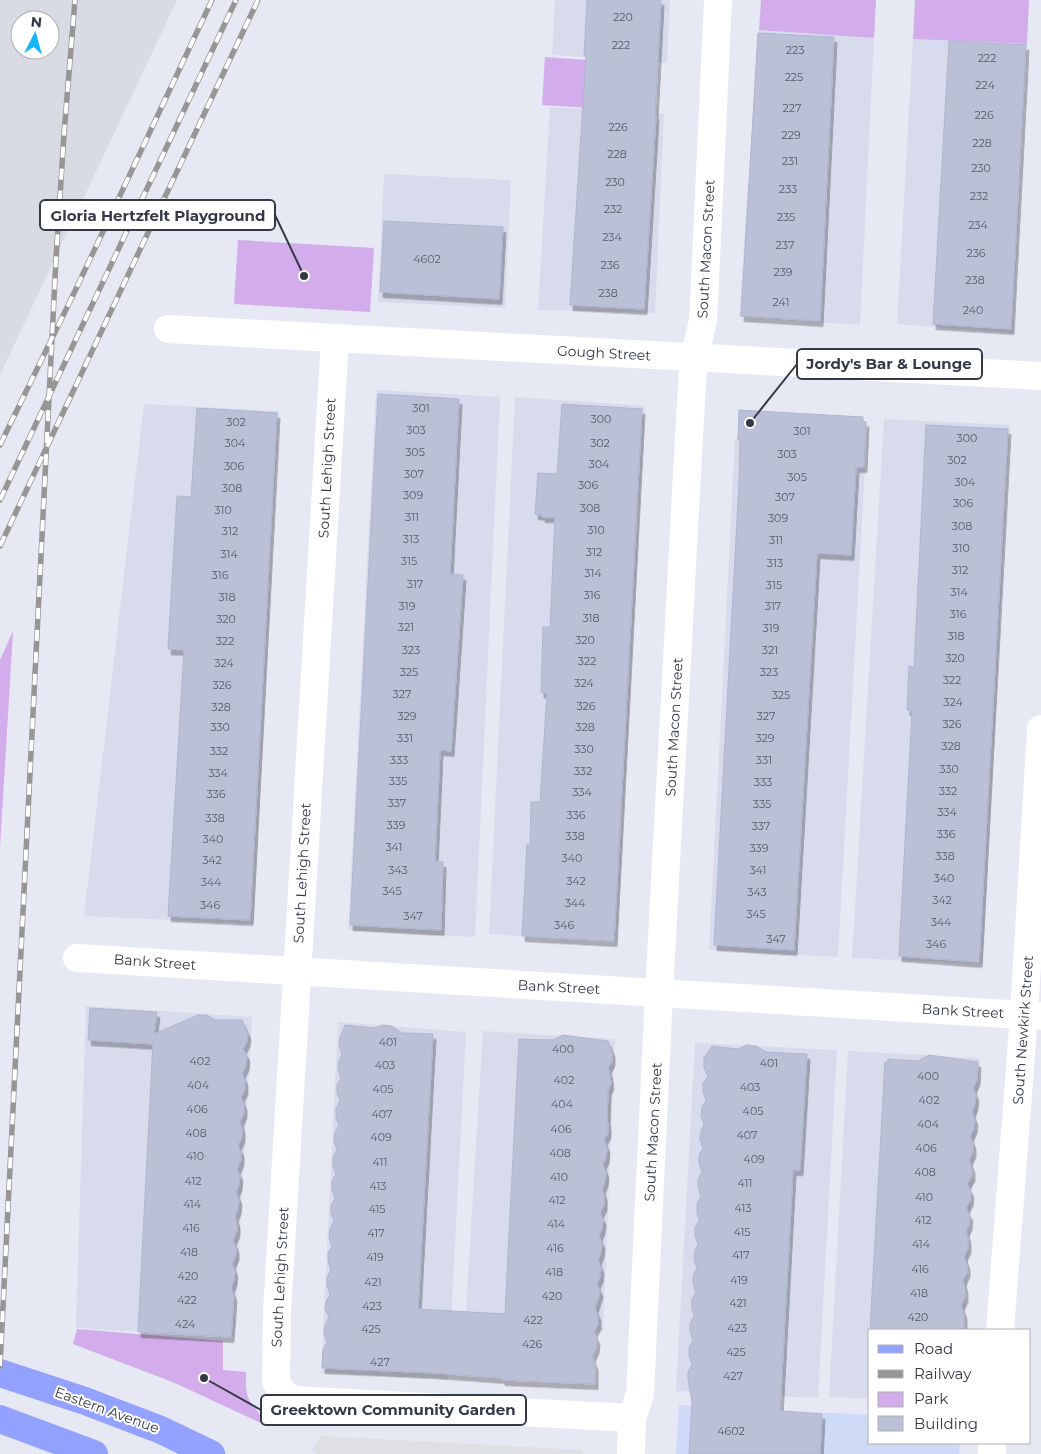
<svg xmlns="http://www.w3.org/2000/svg" width="1041" height="1454" font-family="Montserrat,sans-serif">
<style>
.residential{fill:#d7dbec}
.commercial{fill:#cfdaf7}
.industrial{fill:#d8dbe3;fill-rule:evenodd}
.green{fill:#d2aceb}
.parking{fill:#dee0e4}
.building{fill:#bac1d6;stroke:#adb6d1;filter:url(#shadow)}
.lines{fill:none;stroke-linecap:round;stroke-linejoin:round}
.minor{stroke:#fff;stroke-width:28}
.major{stroke:#93a1ff;stroke-width:28}
.rail-casing{stroke:#969696;stroke-width:5.5}
.rail{stroke:#fff;stroke-width:4;stroke-dasharray:11;stroke-linecap:butt}
.labels{text-anchor:middle;dominant-baseline:central;stroke-width:4;stroke-linejoin:round;paint-order:stroke}
.number-label{font-size:11px;fill:#565b6b}
.street-label{font-size:14px;fill:#353947;stroke:#fff}
.leader{fill:none;stroke:#353947;stroke-width:2}
.callout-dot{fill:#353947;stroke:#fff;stroke-width:2}
.callout{fill:#fff;stroke:#353947;stroke-width:2}
.callout-label{font-size:15px;text-anchor:middle;font-weight:bold;fill:#353947}
</style>
<defs>
<filter id="shadow"><feDropShadow dx="3" dy="5.5" stdDeviation="0" flood-color="#0004"/></filter>
</defs>
<rect width="100%" height="100%" fill="#e6e8f4"/>
<path class="residential" d="M555,0H670L667,63L552,55Z
M759,30L874,38L860,325L739,317Z
M913,39L1027,44L1013,333L897,324Z
M550,107L664,114L655,313L538,310Z
M384,174L511,180L505,308L378,302Z
M376,390L500,397L475,937L348,930Z
M515,397L645,406L617,942L489,934Z
M144,404L279,411L254,924L84,916Z
M884,419L1010,425L983,964L852,958Z
M735,439L866,448L838,957L709,950Z
M86,1006L252,1017L234,1337L76,1328Z
M338,1022L466,1032L448,1380L321,1373Z
M483,1031L615,1039L603,1332L465,1325Z
M695,1043L837,1050L818,1398L676,1391Z
M848,1051L980,1058L964,1330H870V1399L829,1397Z"/>
<path class="commercial" d="M679,1405L870,1415V1443H960L959,1454H676Z"/>
<path class="industrial" d="M0,0H177L0,375ZM20,20H50V50H20Z"/>
<path class="green" d="M761,0H876L874,38L759,30Z
M915,0H1029L1027,44L913,39Z
M545,57L657,65L654,112L542,105Z
M238,240L374,248L370,312L234,304Z
M13,631L0,848V660Z
M77,1329L223,1341V1370L246,1372C246,1382 245,1393 250,1401C255,1410 262,1415 265,1425L175,1383L73,1344Z"/>
<path class="parking" d="M321,1436L583,1450V1454H317L312,1451Z"/>
<path class="building" d="M587,0H661L655,115H656L644,309L570,305L586,56H584Z
M758,33L834,37L820,321L741,316Z
M949,41L1026,45L1011,329L933,324Z
M384,221L503,227L499,299L380,292Z
M378,394L459,399L450,574L463,575L451,751L440,750L435,861L443,862L441,930L350,925Z
M562,404L642,409L614,941L522,936L527,844L530,845L531,802H540L547,693L541,692L543,627H550L555,517H542L543,515L535,514L538,473L557,474Z
M197,408L277,413L250,920L168,916L184,650L168,649L177,496L191,497Z
M739,410L863,417V421L866,422L864,467H856L851,555L817,553L794,950L714,945L739,483L740,440H738Z
M926,425L1008,429L979,962L899,956V955L912,711L907,710L909,666L914,667Z
M90,1008L157,1012L154,1034L198,1015H207L215,1020H242L248,1034L247,1041L243,1049L247,1056L246,1065L242,1073L245,1081V1089L241,1097L244,1105V1113L240,1121L242,1129V1137L238,1145L241,1152V1160L237,1169L240,1176L239,1185L236,1192L239,1200L238,1209L235,1216L237,1224V1231L233,1240L236,1248V1255L232,1264L235,1272L234,1280L231,1288L234,1296L231,1337L138,1332L153,1042V1044L88,1040Z
M345,1025L374,1028L382,1025L392,1026L402,1033L433,1034L418,1309L505,1314L519,1039L553,1040L563,1035L608,1041L612,1052V1061L608,1068L610,1076L611,1084L608,1090L607,1120L608,1124V1133L604,1140L607,1148L606,1158L603,1164L606,1173L605,1181L602,1189L604,1195V1205L600,1213L603,1220L602,1228L599,1236L602,1244L601,1252L598,1261L601,1268L600,1277L597,1284L600,1292L595,1308L598,1316V1324L594,1332L597,1340L596,1348L592,1357L595,1365V1384L502,1380V1378L435,1373L322,1368L323,1350L327,1342L324,1334L325,1325L329,1317L325,1309L326,1302L330,1294L327,1285V1278L331,1270L328,1261V1253L332,1246L329,1237L330,1229L334,1221L331,1213V1206L335,1198L332,1190V1181L336,1174L333,1166V1157L337,1150L334,1141L335,1133L339,1125L336,1118V1109L340,1101L337,1093V1085L341,1078L338,1069L339,1061L342,1054L339,1046L340,1038Z
M747,1045L756,1046L766,1052L807,1054L800,1170H793L780,1411L822,1414L820,1454H689L692,1401L688,1380V1372L692,1364L689,1356V1348L693,1340L690,1332V1323L694,1316L692,1308V1299L696,1292L693,1284V1275L697,1268L694,1260L695,1251L698,1244L695,1236V1228L699,1220L697,1213V1204L701,1196L698,1187V1179L702,1172L699,1163V1155L703,1148L700,1139L701,1131L704,1124L701,1116L702,1107L706,1100L703,1092V1083L708,1076L704,1068V1058L712,1046L738,1049Z
M929,1055L978,1062L977,1080L973,1088L976,1096L975,1104L972,1112L975,1120L974,1128L970,1136L973,1144V1152L969,1160L972,1168V1176L967,1184L971,1192L970,1201L966,1208L970,1216L969,1225L966,1231L968,1239V1248L964,1256L967,1265V1272L963,1280L965,1289V1297L961,1305L964,1314V1330H870L885,1062H888V1059L918,1061Z"/>
<g class="lines">
<path class="minor" d="M168,329L1041,376
M335,338L277,1312L276,1382L283,1393L294,1400L632,1418
M77,958L1041,1016
M1000,1330L1024,1015L1041,729
M631,1454L632,1418L640,1394L659,993L691,400L694,358L703,321L704,303L718,0
M992,1454V1443"/>
<path class="major" d="M0,1373L85,1401L161,1430L211,1454
M0,1419L94,1454"/>
<g class="rail-casing">
<path id="rail" d="M0,445L75,291L212,0
M0,500L236,0
M0,546L258,0
M0,1366L56,259L64,134L75,0"/>
</g>
<use href="#rail" class="rail"/>
</g>
<g class="labels">
<g class="number-label">
<text x="623" y="17">220</text>
<text x="621" y="45">222</text>
<text x="795" y="50">223</text>
<text x="987" y="58">222</text>
<text x="794" y="77">225</text>
<text x="985" y="85">224</text>
<text x="792" y="108">227</text>
<text x="984" y="115">226</text>
<text x="618" y="127">226</text>
<text x="791" y="135">229</text>
<text x="982" y="143">228</text>
<text x="617" y="154">228</text>
<text x="790" y="161">231</text>
<text x="981" y="168">230</text>
<text x="615" y="182">230</text>
<text x="788" y="189">233</text>
<text x="979" y="196">232</text>
<text x="613" y="209">232</text>
<text x="786" y="217">235</text>
<text x="978" y="225">234</text>
<text x="612" y="237">234</text>
<text x="785" y="245">237</text>
<text x="976" y="253">236</text>
<text x="427" y="259">4602</text>
<text x="610" y="265">236</text>
<text x="783" y="272">239</text>
<text x="975" y="280">238</text>
<text x="608" y="293">238</text>
<text x="781" y="302">241</text>
<text x="973" y="310">240</text>
<text x="421" y="408">301</text>
<text x="601" y="419">300</text>
<text x="236" y="422">302</text>
<text x="416" y="430">303</text>
<text x="802" y="431">301</text>
<text x="967" y="438">300</text>
<text x="235" y="443">304</text>
<text x="600" y="443">302</text>
<text x="415" y="452">305</text>
<text x="787" y="454">303</text>
<text x="957" y="460">302</text>
<text x="599" y="464">304</text>
<text x="234" y="466">306</text>
<text x="414" y="474">307</text>
<text x="797" y="477">305</text>
<text x="965" y="482">304</text>
<text x="588" y="485">306</text>
<text x="232" y="488">308</text>
<text x="413" y="495">309</text>
<text x="785" y="497">307</text>
<text x="963" y="503">306</text>
<text x="590" y="508">308</text>
<text x="223" y="510">310</text>
<text x="412" y="517">311</text>
<text x="778" y="518">309</text>
<text x="962" y="526">308</text>
<text x="596" y="530">310</text>
<text x="230" y="531">312</text>
<text x="411" y="539">313</text>
<text x="776" y="540">311</text>
<text x="961" y="548">310</text>
<text x="594" y="552">312</text>
<text x="229" y="554">314</text>
<text x="409" y="561">315</text>
<text x="775" y="563">313</text>
<text x="960" y="570">312</text>
<text x="593" y="573">314</text>
<text x="220" y="575">316</text>
<text x="415" y="584">317</text>
<text x="774" y="585">315</text>
<text x="959" y="592">314</text>
<text x="592" y="595">316</text>
<text x="227" y="597">318</text>
<text x="407" y="606">319</text>
<text x="773" y="606">317</text>
<text x="958" y="614">316</text>
<text x="591" y="618">318</text>
<text x="226" y="619">320</text>
<text x="406" y="627">321</text>
<text x="771" y="628">319</text>
<text x="956" y="636">318</text>
<text x="585" y="640">320</text>
<text x="225" y="641">322</text>
<text x="411" y="650">323</text>
<text x="770" y="650">321</text>
<text x="955" y="658">320</text>
<text x="587" y="661">322</text>
<text x="224" y="663">324</text>
<text x="409" y="672">325</text>
<text x="769" y="672">323</text>
<text x="952" y="680">322</text>
<text x="584" y="683">324</text>
<text x="222" y="685">326</text>
<text x="402" y="694">327</text>
<text x="781" y="695">325</text>
<text x="953" y="702">324</text>
<text x="586" y="706">326</text>
<text x="221" y="707">328</text>
<text x="407" y="716">329</text>
<text x="766" y="716">327</text>
<text x="952" y="724">326</text>
<text x="220" y="727">330</text>
<text x="585" y="727">328</text>
<text x="405" y="738">331</text>
<text x="765" y="738">329</text>
<text x="951" y="746">328</text>
<text x="584" y="749">330</text>
<text x="219" y="751">332</text>
<text x="399" y="760">333</text>
<text x="764" y="760">331</text>
<text x="949" y="769">330</text>
<text x="583" y="771">332</text>
<text x="218" y="773">334</text>
<text x="398" y="781">335</text>
<text x="763" y="782">333</text>
<text x="948" y="791">332</text>
<text x="582" y="792">334</text>
<text x="216" y="794">336</text>
<text x="397" y="803">337</text>
<text x="762" y="804">335</text>
<text x="947" y="812">334</text>
<text x="576" y="815">336</text>
<text x="215" y="818">338</text>
<text x="396" y="825">339</text>
<text x="761" y="826">337</text>
<text x="946" y="834">336</text>
<text x="575" y="836">338</text>
<text x="213" y="839">340</text>
<text x="394" y="847">341</text>
<text x="759" y="848">339</text>
<text x="945" y="856">338</text>
<text x="572" y="858">340</text>
<text x="212" y="860">342</text>
<text x="398" y="870">343</text>
<text x="758" y="870">341</text>
<text x="944" y="878">340</text>
<text x="576" y="881">342</text>
<text x="211" y="882">344</text>
<text x="392" y="891">345</text>
<text x="757" y="892">343</text>
<text x="942" y="900">342</text>
<text x="575" y="903">344</text>
<text x="210" y="905">346</text>
<text x="756" y="914">345</text>
<text x="413" y="916">347</text>
<text x="941" y="922">344</text>
<text x="564" y="925">346</text>
<text x="776" y="939">347</text>
<text x="936" y="944">346</text>
<text x="388" y="1042">401</text>
<text x="563" y="1049">400</text>
<text x="200" y="1061">402</text>
<text x="769" y="1063">401</text>
<text x="385" y="1065">403</text>
<text x="928" y="1076">400</text>
<text x="564" y="1080">402</text>
<text x="198" y="1085">404</text>
<text x="750" y="1087">403</text>
<text x="383" y="1089">405</text>
<text x="929" y="1100">402</text>
<text x="562" y="1104">404</text>
<text x="197" y="1109">406</text>
<text x="753" y="1111">405</text>
<text x="382" y="1114">407</text>
<text x="928" y="1124">404</text>
<text x="561" y="1129">406</text>
<text x="196" y="1133">408</text>
<text x="747" y="1135">407</text>
<text x="381" y="1137">409</text>
<text x="926" y="1148">406</text>
<text x="560" y="1153">408</text>
<text x="195" y="1156">410</text>
<text x="754" y="1159">409</text>
<text x="380" y="1162">411</text>
<text x="925" y="1172">408</text>
<text x="559" y="1177">410</text>
<text x="193" y="1181">412</text>
<text x="745" y="1183">411</text>
<text x="378" y="1186">413</text>
<text x="924" y="1197">410</text>
<text x="557" y="1200">412</text>
<text x="192" y="1204">414</text>
<text x="743" y="1208">413</text>
<text x="377" y="1209">415</text>
<text x="923" y="1220">412</text>
<text x="556" y="1224">414</text>
<text x="191" y="1228">416</text>
<text x="742" y="1232">415</text>
<text x="376" y="1233">417</text>
<text x="921" y="1244">414</text>
<text x="555" y="1248">416</text>
<text x="189" y="1252">418</text>
<text x="741" y="1255">417</text>
<text x="375" y="1257">419</text>
<text x="920" y="1269">416</text>
<text x="554" y="1272">418</text>
<text x="188" y="1276">420</text>
<text x="739" y="1280">419</text>
<text x="373" y="1282">421</text>
<text x="919" y="1293">418</text>
<text x="552" y="1296">420</text>
<text x="187" y="1300">422</text>
<text x="738" y="1303">421</text>
<text x="372" y="1306">423</text>
<text x="918" y="1317">420</text>
<text x="533" y="1320">422</text>
<text x="185" y="1324">424</text>
<text x="737" y="1328">423</text>
<text x="371" y="1329">425</text>
<text x="532" y="1344">426</text>
<text x="736" y="1352">425</text>
<text x="380" y="1362">427</text>
<text x="733" y="1376">427</text>
<text x="731" y="1431">4602</text>
</g>
<g class="street-label">
<text transform="translate(706 249) rotate(-87)">South Macon Street</text>
<text transform="translate(604 353) rotate(3)">Gough Street</text>
<text transform="translate(327 468) rotate(-87)">South Lehigh Street</text>
<text transform="translate(674 727) rotate(-87)">South Macon Street</text>
<text transform="translate(302 873) rotate(-87)">South Lehigh Street</text>
<text transform="translate(155 962) rotate(4)">Bank Street</text>
<text transform="translate(559 987) rotate(3)">Bank Street</text>
<text transform="translate(963 1011) rotate(3)">Bank Street</text>
<text transform="translate(1023 1030) rotate(-86)">South Newkirk Street</text>
<text transform="translate(653 1132) rotate(-87)">South Macon Street</text>
<text transform="translate(280 1277) rotate(-87)">South Lehigh Street</text>
<text transform="translate(107 1410) rotate(20)">Eastern Avenue</text>
</g>
</g>
<path class="leader" d="M304 276L275 215M750 423L797 364M204 1378L261 1410"/>
<g class="callout-dot">
<circle cx="304" cy="276" r="5"/>
<circle cx="750" cy="423" r="5"/>
<circle cx="204" cy="1378" r="5"/>
</g>
<g class="callout">
<rect x="40" y="200" width="235" height="30" rx="5"/>
<rect x="797" y="349" width="185" height="30" rx="5"/>
<rect x="261" y="1395" width="265" height="30" rx="5"/>
</g>
<g class="callout-label">
<text x="158" y="221">Gloria Hertzfelt Playground</text>
<text x="889" y="369">Jordy's Bar &amp; Lounge</text>
<text x="393" y="1415">Greektown Community Garden</text>
</g>
<rect x="868" y="1329" width="162" height="115" fill="#ffffff" stroke="#aeb0b5"/>
<rect x="878" y="1345" width="25" height="8" fill="#93a1ff" stroke="#aeb0b5"/>
<text x="914" y="1354" font-size="15" fill="#353947">Road</text>
<rect x="878" y="1370" width="25" height="8" fill="#969696" stroke="#aeb0b5"/>
<text x="914" y="1379" font-size="15" fill="#353947">Railway</text>
<rect x="878" y="1392" width="25" height="15" fill="#d2aceb" stroke="#aeb0b5"/>
<text x="914" y="1404" font-size="15" fill="#353947">Park</text>
<rect x="878" y="1416" width="25" height="15" fill="#bac1d6" stroke="#aeb0b5"/>
<text x="914" y="1429" font-size="15" fill="#353947">Building</text>
<g transform="translate(35 35) rotate(6)"><circle r="24" fill="#ffffff" stroke="#aeb0b5"/>
<path d="M0-4L9 19L0 12L-9 19Z" fill="#11b6ff"/>
<text y="-8" font-size="14" font-weight="bold" text-anchor="middle" fill="#353947">N</text>
</g>
</svg>
